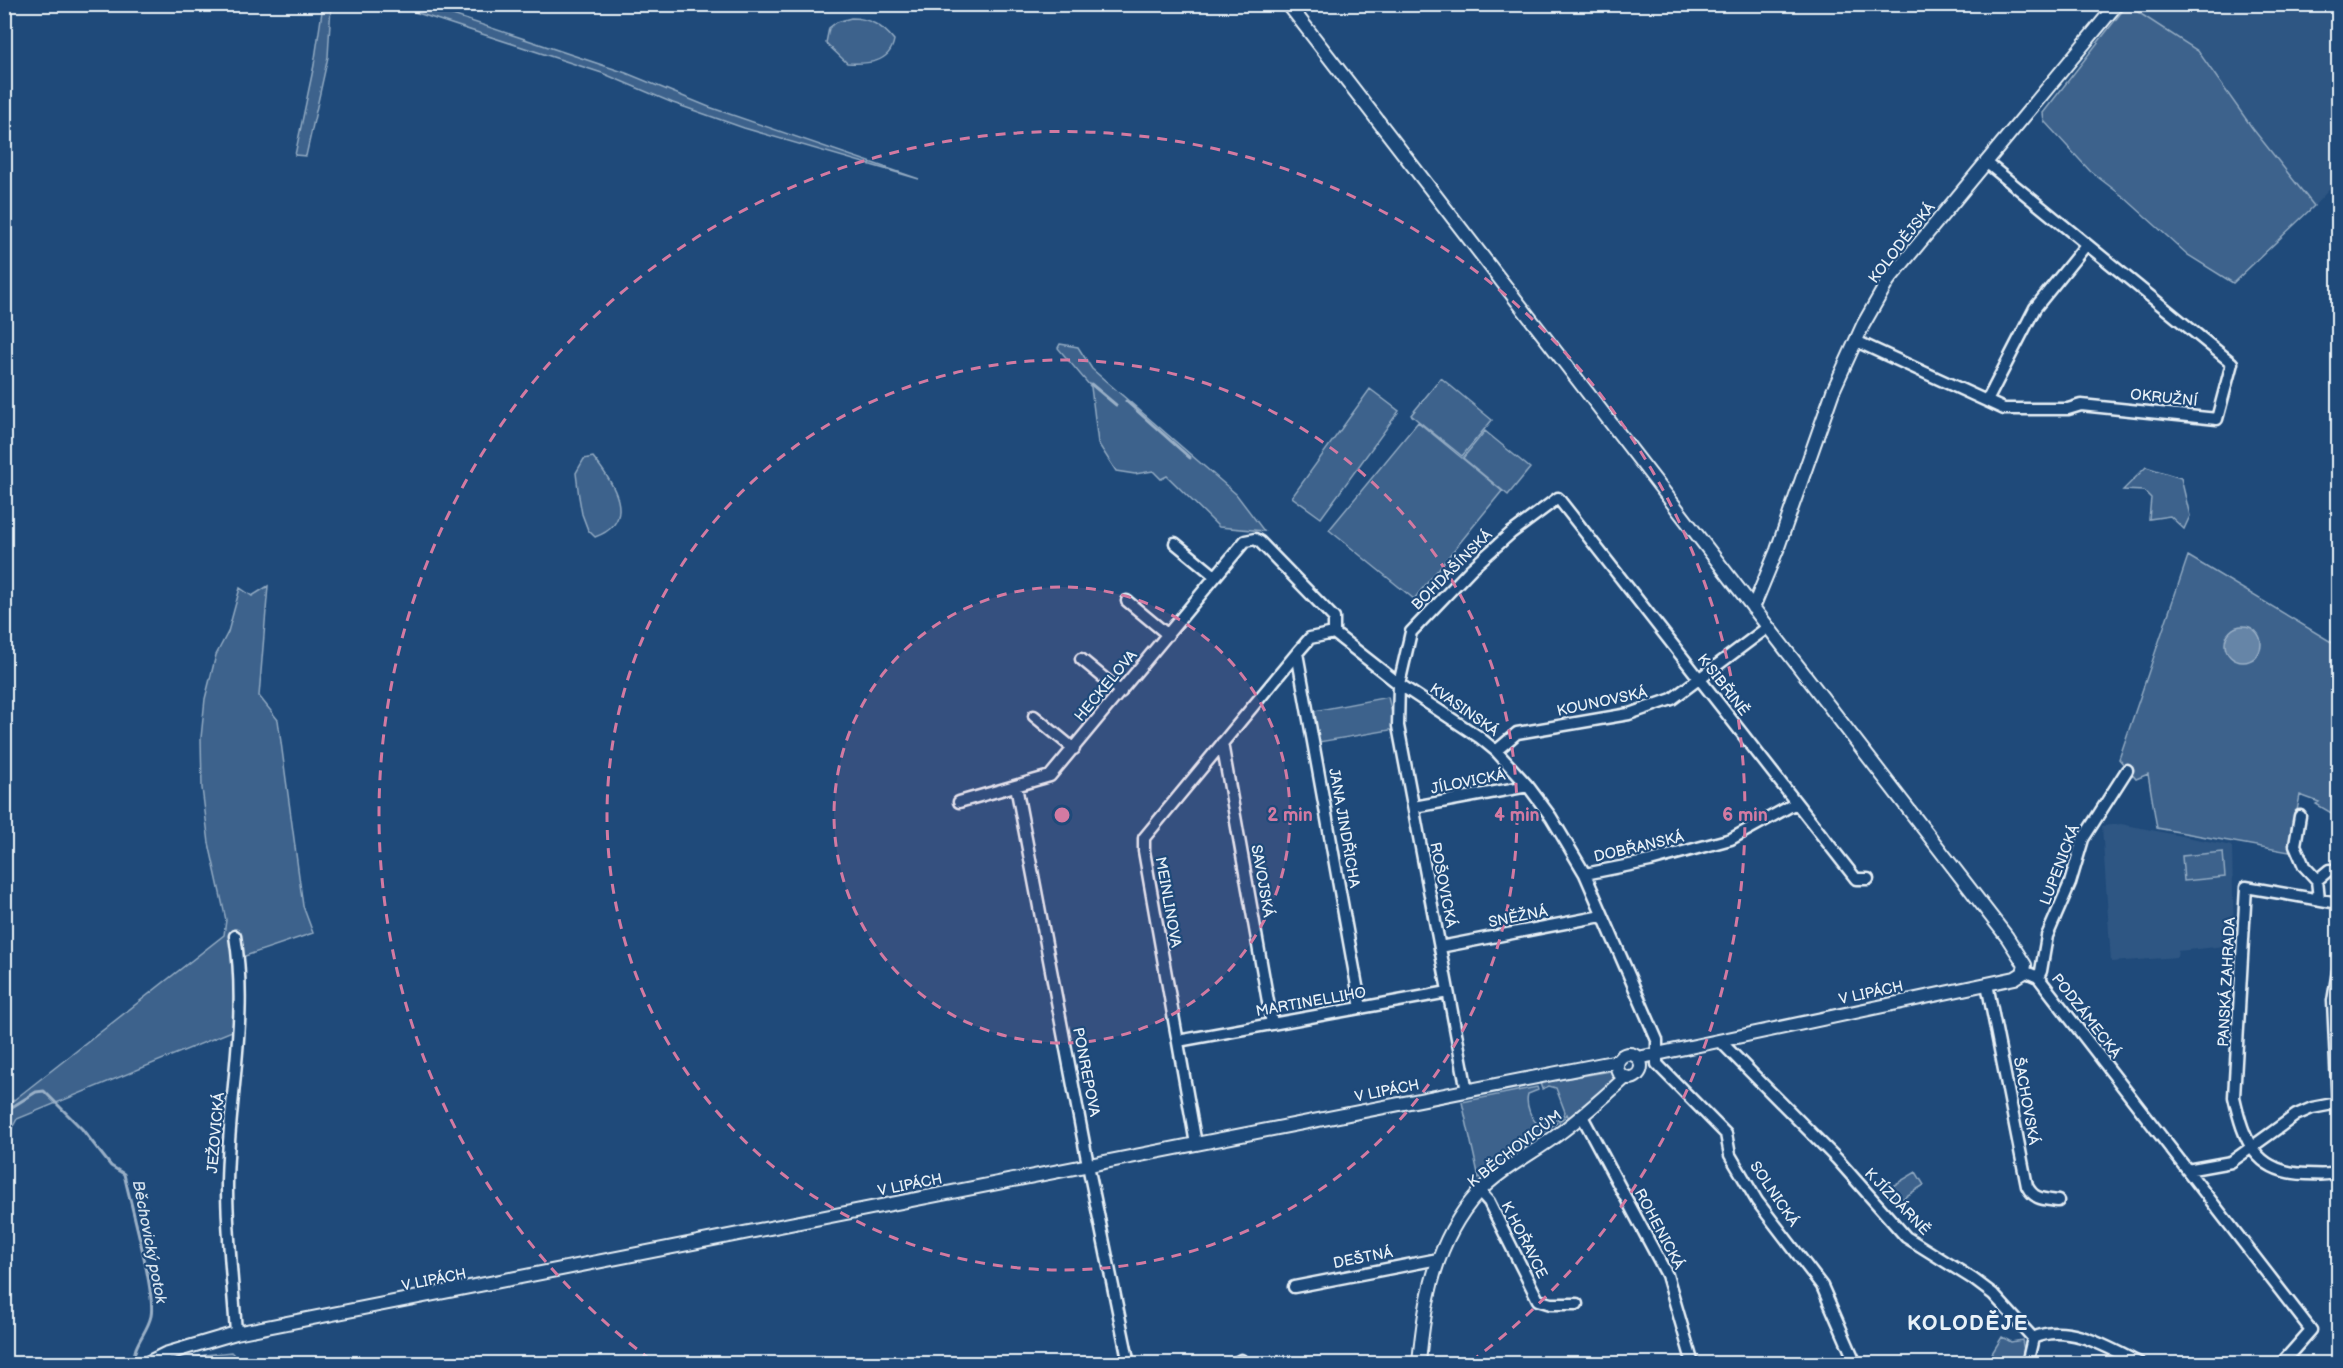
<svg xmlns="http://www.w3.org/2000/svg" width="2343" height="1368" font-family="'Balsamiq Sans',sans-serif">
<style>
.built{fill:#2e5683}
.green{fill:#3c628c;stroke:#92aac2;stroke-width:1.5}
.water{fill:#6685a7;stroke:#9ab0c7;stroke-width:1.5}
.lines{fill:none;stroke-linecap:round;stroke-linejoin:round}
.stream{stroke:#9ab0c7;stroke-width:3}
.minor-casing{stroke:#e8f1f8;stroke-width:15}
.tertiary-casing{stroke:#e8f1f8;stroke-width:16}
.minor{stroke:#1f4a7a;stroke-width:10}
.tertiary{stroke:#1f4a7a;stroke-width:12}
.ring{fill:none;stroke:#d37aa2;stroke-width:3;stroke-dasharray:10 8}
.labels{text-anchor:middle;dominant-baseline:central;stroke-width:4.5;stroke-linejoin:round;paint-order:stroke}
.street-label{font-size:15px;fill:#e8f1f8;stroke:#1f4a7a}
.water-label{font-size:16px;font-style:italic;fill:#d4e1ec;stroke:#1f4a7a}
.district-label{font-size:21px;font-weight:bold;letter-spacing:1.5px;fill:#e8f1f8;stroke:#1f4a7a}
.centre{fill:#d37aa2;stroke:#1f4a7a;stroke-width:3}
.ring-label{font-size:18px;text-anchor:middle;font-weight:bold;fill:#d37aa2;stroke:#1f4a7a;stroke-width:4.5;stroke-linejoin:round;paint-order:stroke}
</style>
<rect width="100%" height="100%" fill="#1f4a7a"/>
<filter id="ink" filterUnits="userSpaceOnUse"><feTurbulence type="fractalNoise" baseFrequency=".0167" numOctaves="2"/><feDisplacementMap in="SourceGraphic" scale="12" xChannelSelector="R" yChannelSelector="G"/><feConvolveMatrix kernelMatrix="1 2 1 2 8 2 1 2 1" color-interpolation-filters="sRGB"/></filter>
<g filter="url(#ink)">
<path class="built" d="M2127,5H2333L2338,12V180L2314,206L2253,129L2198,51Z
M2121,824L2232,846L2234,945L2178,951L2177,957L2111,962L2102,826Z"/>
<path class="green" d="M323,5H331L328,57L306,156L295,155L314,65Z
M393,5H423L626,73L709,107L919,179L744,128L673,103L602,73Z
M2127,5L2198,51L2253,129L2314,206L2233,283L2188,255L2125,198L2090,171L2044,121L2043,113Z
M851,18C869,18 883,26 894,40C890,64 866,64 847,63L826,43L829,28L837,22Z
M1060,344L1078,347L1092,369L1236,494L1264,531L1219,527L1167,476L1161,479L1153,471L1135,474L1116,471L1098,443L1091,387L1058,348Z
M1441,378L1492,420L1462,456L1411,415Z
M1370,389L1399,411L1321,518L1292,497Z
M1418,422L1502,491L1414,599L1329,530Z
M1485,431L1530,468L1508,495L1463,458Z
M593,457C613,482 639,521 595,537L588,530L582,514L579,497L576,473L584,459Z
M2146,467L2181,478L2190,516L2184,529L2170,516L2149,519L2151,498L2144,491L2123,490Z
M2188,556L2338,646V817L2316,804L2319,802L2300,795L2289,852L2157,828L2148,774L2136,779L2119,759Z
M268,586L259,696L278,720L303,906L313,933L242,957L237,1029L17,1119L5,1141V1107L224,935L226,920L209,843L202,788L201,738L205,699L216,655L228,632L240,588L252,596Z
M1388,697L1396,729L1319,742L1314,711Z
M2223,852L2225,877L2184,881L2182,856Z
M1617,1070L1619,1076L1569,1118L1567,1114L1565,1117L1479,1178L1462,1102L1537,1087L1538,1090L1528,1094C1525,1104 1531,1121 1540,1125L1561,1118L1565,1112L1556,1088L1549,1086L1542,1089L1540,1083Z
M1916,1172L1924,1185L1897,1202L1889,1188Z
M2002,1337L2011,1342L2022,1340L2024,1350L2021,1363H1986Z
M231,1352L243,1363H178L205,1355Z"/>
<path class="water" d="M2225 644a18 18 0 1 1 36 0a18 18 0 1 1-36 0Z"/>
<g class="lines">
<path class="stream" d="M1091,384L1116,405
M1126,401L1190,458
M4,1112L36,1092L44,1091L82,1129L111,1166L124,1174C130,1202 156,1293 151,1316C147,1334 132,1344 134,1364"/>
<g class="minor-casing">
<path id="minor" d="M1856,341L2004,409H2068L2081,405L2217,419L2232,363L1987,163
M1987,401L2035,308L2086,245
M1175,543L1215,576
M1127,601L1168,635
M1334,633L1399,684L1479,737L1496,751L1528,786L1551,817L1585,874L1657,1040V1064L1726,1134L1730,1155L1757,1201L1822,1286L1856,1364
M1297,653L1361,1008
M1081,659L1121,692
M1034,716L1074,749
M1222,743L1272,1024
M1496,751L1517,733L1629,714L1672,699L1768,627
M1016,786L1090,1175L1129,1364
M959,802L1050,776L1245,541L1255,539L1260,542L1334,618V633
M1414,807L1528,786
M2300,816L2295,845L2304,866L2317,880L2319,899
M1585,874L1650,861L1731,839L1796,803
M2317,880L2329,870H2338
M2338,903L2246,887L2234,1097C2244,1141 2255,1173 2306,1174C2316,1174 2329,1176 2338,1172
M235,936C249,1020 227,1103 227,1187C227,1235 233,1284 236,1333
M1440,947L1602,916
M2024,971L2038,977L2311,1330L2281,1364
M2038,977L2041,971L2047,936L2070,883L2083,839L2127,770
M1987,984L2027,1186C2034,1200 2044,1199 2058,1201
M1178,1041L1448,992
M1720,1041L1837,1159L1906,1237L1973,1279L1993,1294L2033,1338
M1467,1091L1398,726L1399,684L1411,632L1471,569L1511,533L1558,498L1856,879H1868
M2338,1107L2333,1001L2338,971
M1582,1116L1667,1275L1693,1364
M1196,1144L1144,851V838L1297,653L1310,638L1334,633
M2187,1170L2231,1162L2296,1115L2312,1108L2338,1103
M1480,1192L1489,1202L1538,1300L1551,1304H1577
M1294,1287L1438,1259
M2033,1338C2068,1322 2109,1348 2141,1364
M1234,1364L1241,1360
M2027,1364L2033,1338"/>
</g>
<g class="tertiary-casing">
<path id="tertiary" d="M1288,4L2007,937L2025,965L2023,973L2015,978L1638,1058
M1753,608L1777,550L1833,391L1863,325L1888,281L2117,4
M1617 1066a12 12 0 1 1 24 0a12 12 0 1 1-24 0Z
M145,1364L165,1354L236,1333L1618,1061
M1419,1364C1424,1302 1435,1241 1478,1193C1500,1169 1534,1153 1560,1133C1583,1116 1605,1096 1626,1077"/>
</g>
<use href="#minor" class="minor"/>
<use href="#tertiary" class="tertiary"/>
</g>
</g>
<circle cx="1062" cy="815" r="228" fill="#d37aa2" fill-opacity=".12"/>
<g class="ring">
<circle cx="1062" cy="815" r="228"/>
<circle cx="1062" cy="815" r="455"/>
<path d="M651 1360A683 683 0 1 1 1473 1360"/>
</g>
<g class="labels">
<g class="street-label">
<text transform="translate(1902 243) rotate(-52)">KOLODĚJSKÁ</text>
<text transform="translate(2164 398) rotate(6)">OKRUŽNÍ</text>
<text transform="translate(1452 570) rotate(-45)">BOHDAŠÍNSKÁ</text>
<text transform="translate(1723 685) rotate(52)">K SIBŘINĚ</text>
<text transform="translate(1106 686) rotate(-50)">HECKELOVA</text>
<text transform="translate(1602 702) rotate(-12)">KOUNOVSKÁ</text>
<text transform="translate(1464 710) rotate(35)">KVASINSKÁ</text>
<text transform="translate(1468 782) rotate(-11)">JÍLOVICKÁ</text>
<text transform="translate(1344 828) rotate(80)">JANA JINDŘICHA</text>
<text transform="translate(1639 847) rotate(-13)">DOBŘANSKÁ</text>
<text transform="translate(2060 865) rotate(-69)">LUPENICKÁ</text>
<text transform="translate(1262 881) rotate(80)">SAVOJSKÁ</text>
<text transform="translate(1443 885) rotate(79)">ROŠOVICKÁ</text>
<text transform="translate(1168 902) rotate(80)">MEINLINOVA</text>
<text transform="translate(1518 917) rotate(-11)">SNĚŽNÁ</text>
<text transform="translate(2227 982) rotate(-87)">PANSKÁ ZAHRADA</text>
<text transform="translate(1871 993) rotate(-12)">V LIPÁCH</text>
<text transform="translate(1311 1002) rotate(-10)">MARTINELLIHO</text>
<text transform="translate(2086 1016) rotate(52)">PODZÁMECKÁ</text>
<text transform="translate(1086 1072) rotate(79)">PONREPOVA</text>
<text transform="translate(1387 1091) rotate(-11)">V LIPÁCH</text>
<text transform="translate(2026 1101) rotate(80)">ŠACHOVSKÁ</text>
<text transform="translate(216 1133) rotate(-85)">JEŽOVICKÁ</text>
<text transform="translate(1515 1149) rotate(-38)">K BĚCHOVICŮM</text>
<text transform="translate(910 1185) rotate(-11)">V LIPÁCH</text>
<text transform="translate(1774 1194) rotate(56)">SOLNICKÁ</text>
<text transform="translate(1897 1202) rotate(46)">K JÍZDÁRNĚ</text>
<text transform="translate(1659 1229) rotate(62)">ROHENICKÁ</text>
<text transform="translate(1524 1240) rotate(63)">K HOŘAVCE</text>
<text transform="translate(1363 1258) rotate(-11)">DEŠTNÁ</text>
<text transform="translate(434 1280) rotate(-11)">V LIPÁCH</text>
</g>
<g class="water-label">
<text transform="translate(149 1242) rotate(79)">Běchovický potok</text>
</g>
<g class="district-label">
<text x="1968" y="1323">KOLODĚJE</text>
</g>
</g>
<circle cx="1062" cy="815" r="9" class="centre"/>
<g class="ring-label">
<text x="1290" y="821">2 min</text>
<text x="1517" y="821">4 min</text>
<text x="1745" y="821">6 min</text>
</g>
<rect width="2343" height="1368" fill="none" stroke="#1f4a7a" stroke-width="24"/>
<rect x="12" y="12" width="2319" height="1344" fill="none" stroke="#e8f1f8" stroke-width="2" filter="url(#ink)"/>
</svg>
